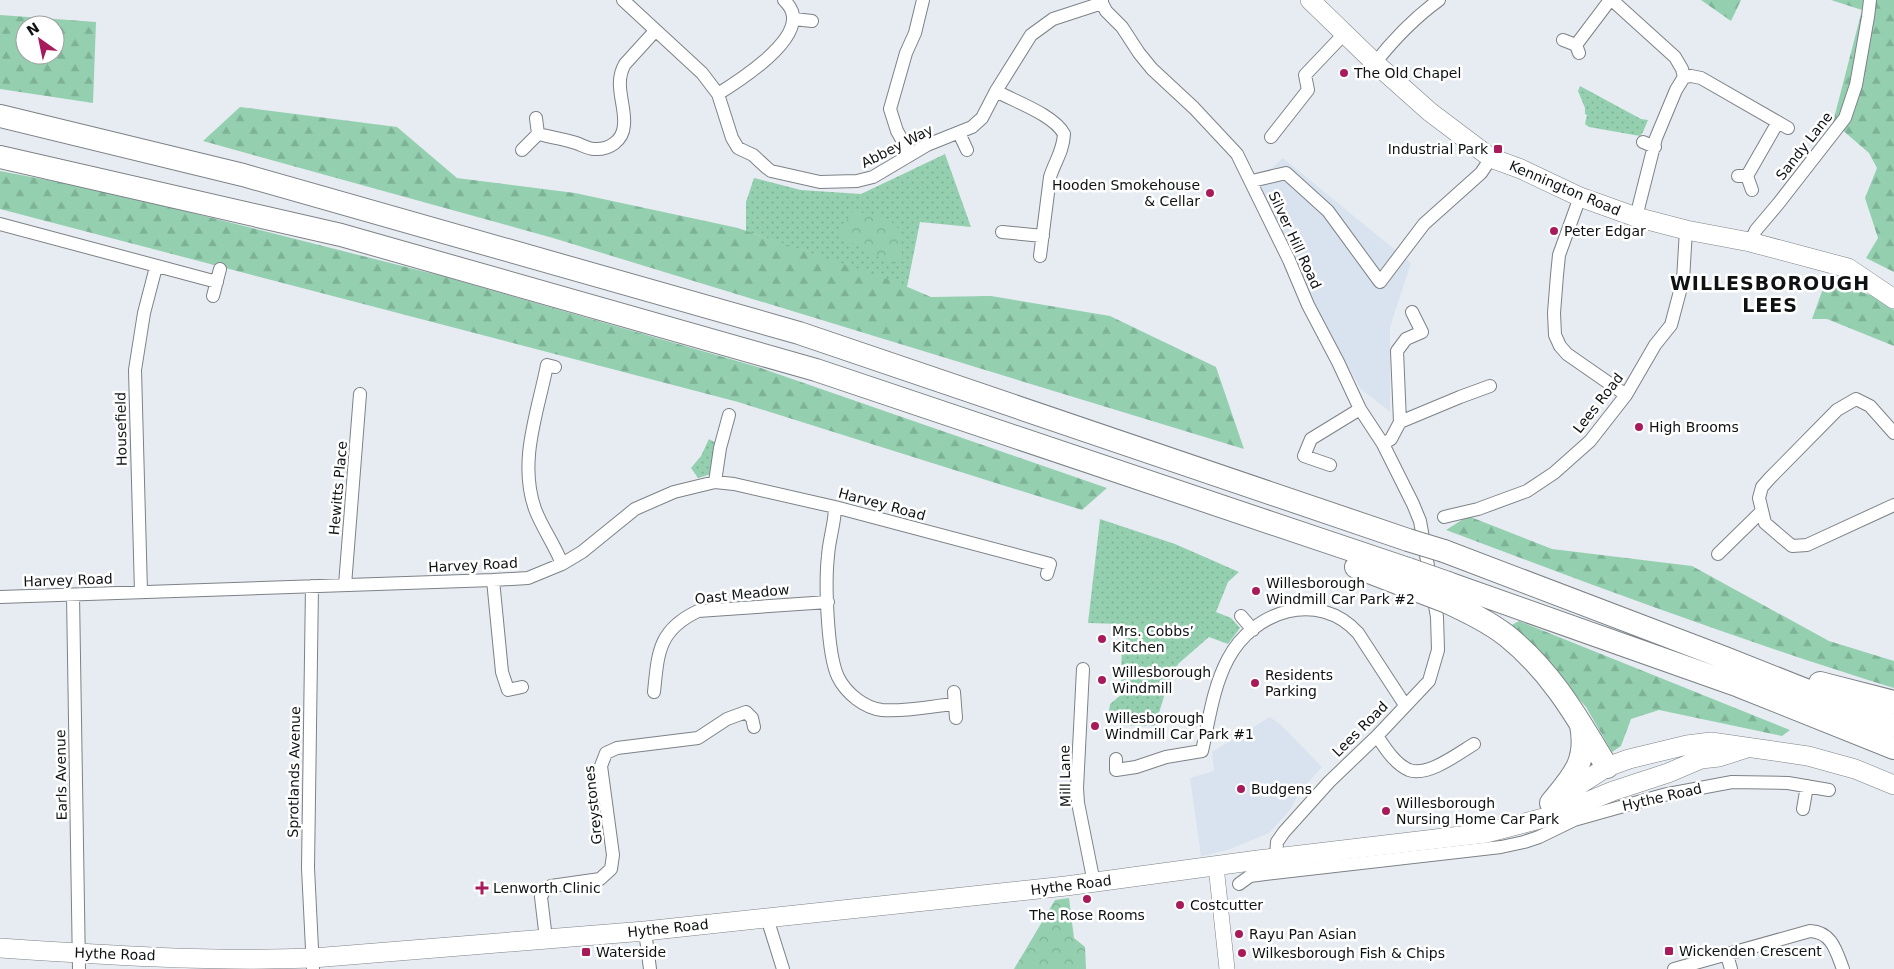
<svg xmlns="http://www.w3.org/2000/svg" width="1894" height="969" font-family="'DejaVu Sans',sans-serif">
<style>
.built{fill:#d8e3ef}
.grass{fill:url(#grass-dots)}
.forest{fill:url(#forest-firs);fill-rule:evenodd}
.park{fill:url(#park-crowns)}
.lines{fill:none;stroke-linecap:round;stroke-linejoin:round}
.minor-casing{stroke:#7d8287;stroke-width:14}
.tertiary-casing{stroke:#7d8287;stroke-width:16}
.primary-casing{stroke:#7d8287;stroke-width:20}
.motorway-casing{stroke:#7d8287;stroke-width:24}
.minor{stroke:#fff;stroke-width:12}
.tertiary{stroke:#fff;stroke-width:15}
.primary{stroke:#fff;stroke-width:19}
.motorway{stroke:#fff;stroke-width:22}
.motorway-bridge-casing{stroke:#7d8287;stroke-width:24;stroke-linecap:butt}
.motorway-bridge{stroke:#fff;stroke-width:22}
.poi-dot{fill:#a81b5b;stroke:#fff;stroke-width:2}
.labels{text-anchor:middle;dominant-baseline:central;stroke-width:5;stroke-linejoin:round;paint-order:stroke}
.poi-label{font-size:14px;fill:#0f1113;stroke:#fff;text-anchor:start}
.street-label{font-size:14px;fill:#0f1113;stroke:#fff}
.district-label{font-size:19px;font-weight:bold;letter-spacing:1px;fill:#0f1113;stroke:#fff}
</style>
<defs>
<pattern id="grass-dots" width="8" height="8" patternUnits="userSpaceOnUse" patternTransform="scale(1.25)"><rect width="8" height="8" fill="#94d0b0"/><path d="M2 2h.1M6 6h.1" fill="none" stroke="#7eb296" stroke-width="1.8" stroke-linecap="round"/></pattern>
<pattern id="forest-firs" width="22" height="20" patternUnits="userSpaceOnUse" patternTransform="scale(1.25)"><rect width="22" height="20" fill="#94d0b0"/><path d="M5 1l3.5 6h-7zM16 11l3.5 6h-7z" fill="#7eb296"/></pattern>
<pattern id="park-crowns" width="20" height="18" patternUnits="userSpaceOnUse" patternTransform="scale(1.25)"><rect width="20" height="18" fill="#94d0b0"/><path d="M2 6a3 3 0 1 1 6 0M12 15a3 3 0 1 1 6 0" fill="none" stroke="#7eb296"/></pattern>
</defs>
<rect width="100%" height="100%" fill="#e7ecf2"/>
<path class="built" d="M1283,158L1411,263L1390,327V412L1361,389L1319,317L1270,209L1261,186L1269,170Z
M1270,717L1281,725L1322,767L1299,793L1290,810L1269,833L1228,850L1201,856L1190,778L1214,771L1212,752Z"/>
<path class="grass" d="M1580,86L1641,119L1648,120L1643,132L1640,136L1589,127L1585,124L1587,115L1585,114V108L1578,91Z
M945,154L971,227L920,222L907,287L746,231V202L754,178L801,190L861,194Z
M709,439L716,443L711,474L698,478L691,468L701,456Z
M1100,519L1175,544L1239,572L1228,582L1216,612L1231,618L1240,628L1228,644L1209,637L1178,664L1165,693L1155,726L1107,725L1110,704L1121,695L1122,624L1088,623Z"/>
<path class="forest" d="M1701,0H1741L1731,21Z
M1831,0H1894V272L1866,258L1878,238L1865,198L1877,168L1869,153L1833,122L1862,10Z
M0,15L96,22L93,103L0,89ZM25,25H55V55H25Z
M240,107L397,127L457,178L575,193L738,228L896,282L931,297L991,296L1110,316L1216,367L1244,449L553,238L203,141Z
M0,171L105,191L442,276L758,367L1107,488L1082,510L738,402L0,209Z
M1826,280L1876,297L1894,310V346L1827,319H1812Z
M1468,516L1552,549L1692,566L1829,641L1894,661V688C1742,641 1594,586 1446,530Z
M1519,621L1790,730L1782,736L1659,710L1631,719L1621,746L1612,752L1586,707L1545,662L1508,627Z"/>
<path class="park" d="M851,212C867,212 894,217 901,233L898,240L903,256L901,261L893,264L844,239L841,233Z
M1069,898L1074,938L1085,947L1086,969H1014L1055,900Z"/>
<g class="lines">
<g class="minor-casing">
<path id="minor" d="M623,0L702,73L718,94L732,138L738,148L753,155L767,168L771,171L820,182L857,181L873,177L927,145L972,127L982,118L996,91L1031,35L1053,19L1102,3
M1102,0V3L1106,11L1122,27L1139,53L1152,69L1194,108L1237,154L1289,260L1308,305L1338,362L1360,409L1383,444L1413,504L1420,521L1437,617L1438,650L1429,681L1377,736L1329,782L1284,832L1277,842L1276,857
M1612,0L1675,57L1682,69L1684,77
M794,19L812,21
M1563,40L1576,45L1579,53
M1576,45L1610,0
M1375,63C1394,39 1414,18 1439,0
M996,91C1016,102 1054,115 1064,134C1063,152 1055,161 1050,177L1040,256
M718,94C739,81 795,45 793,17C793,10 789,5 784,0
M959,133L967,150
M538,134C550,137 564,139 576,143C582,145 588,149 594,149C609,150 623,141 624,125C626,105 613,84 625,64L655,31
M1271,137L1308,90L1305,75L1344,34
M1643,142L1655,147
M522,150L538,134L536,118
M910,154L897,131L890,109L906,53L915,33L923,0
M1738,176H1747L1752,190
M1747,176L1778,122
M1252,181L1286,173L1328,211L1380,282L1424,224L1481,173L1491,158
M1580,197L1559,255L1557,275L1554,313L1555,335L1560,346L1567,354L1626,395
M1636,217L1656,138L1676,90L1684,77L1691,76L1701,78L1788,128
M0,224L217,282
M1002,232L1043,236
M1750,242L1756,230L1778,204L1845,118L1856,85L1868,17L1870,0
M213,296L220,269
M555,367L547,365C538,412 518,461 535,509C542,528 555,545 562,564
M1400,422L1460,397L1490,386
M1894,433L1870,406L1856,399L1837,410L1770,478L1762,487L1759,498L1765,523L1792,546L1807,545L1894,505
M1383,444L1391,439L1400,422L1397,351L1406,339L1422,332L1412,312
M1330,465L1304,456L1311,439L1360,409
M715,482L720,448L729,415
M835,507C835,523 829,539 828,556C825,582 827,654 838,677C846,693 864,708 882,710C906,712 931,706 955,704
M1444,517L1478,509L1527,491L1554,473L1590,441L1626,395L1655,345L1671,325L1683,280L1686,230
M1718,554L1762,511
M493,580L502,672L508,690L522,687
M345,585L360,394
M312,586L308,868L313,969
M141,592L135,370L144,313L156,267
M73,595L79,969
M0,597L493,580L528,578L562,564L582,552L635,509L674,492L715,482L734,484L835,507L1050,564L1047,574
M1241,616L1253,630
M1083,669L1077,788L1078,803L1094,883
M654,692C658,653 658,630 698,611L828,602
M954,692L956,718
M1377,736C1385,748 1395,764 1409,770C1428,777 1459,753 1474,744
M1116,759V770L1136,767L1166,757L1202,751C1209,720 1213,687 1228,659C1253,611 1318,589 1358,633L1405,705
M1803,809L1807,786
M1239,884L1250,876L1265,874L1501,847L1524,842L1539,837L1574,820L1663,795L1732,782L1788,783L1829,790
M767,918L783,969
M645,931L650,969
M546,939L541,897L545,889L551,886L600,879L611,869L613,855L601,766L606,753L617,748L698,738L727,719L746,712L752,718L754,727
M1727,955L1731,969
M1674,969L1810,931C1832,932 1836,951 1843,969"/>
</g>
<g class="tertiary-casing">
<path id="tertiary" d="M1216,866L1227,969"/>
</g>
<g class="primary-casing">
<path id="primary" d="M1310,0L1375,63L1430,112L1491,158L1521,169L1580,197L1636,217L1686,230L1750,242L1848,268L1894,299
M1560,797L1607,767L1629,759L1687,745L1711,742L1808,756L1855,769L1894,785
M0,948C104,955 209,962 313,958L645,931L1066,886L1258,860L1486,833L1555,815L1613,791L1668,773L1701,759L1719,757L1747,748"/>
</g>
<g class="motorway-casing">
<path id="motorway" d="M0,116L243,175L799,333L1408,540
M0,157L341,235L816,370L1408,569
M1444,551L1725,658L1894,725
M1356,567L1408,587
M1448,583L1739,686L1894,748
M1447,602C1468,612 1489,622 1507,636C1552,672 1578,719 1607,767
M1820,683L1894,702
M1551,803C1573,776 1588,762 1581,725"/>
</g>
<use href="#minor" class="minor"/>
<use href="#tertiary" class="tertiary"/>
<use href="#primary" class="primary"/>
<use href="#motorway" class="motorway"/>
<g class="motorway-bridge-casing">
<path id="motorway-bridge" d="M1408,540L1444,551
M1408,569L1448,583
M1408,587L1447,602"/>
</g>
<use href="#motorway-bridge" class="motorway-bridge"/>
</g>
<g class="poi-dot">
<circle cx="1344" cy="73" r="5"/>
<rect x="1493" y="144" width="10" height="10" rx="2.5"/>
<circle cx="1210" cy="193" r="5"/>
<circle cx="1554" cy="231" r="5"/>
<circle cx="1639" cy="427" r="5"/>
<circle cx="1256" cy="591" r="5"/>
<circle cx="1102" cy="639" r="5"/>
<circle cx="1102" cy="680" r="5"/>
<circle cx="1255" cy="683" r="5"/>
<circle cx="1095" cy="726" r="5"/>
<circle cx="1241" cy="789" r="5"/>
<circle cx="1386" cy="811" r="5"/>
<path d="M479.5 880.5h5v5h5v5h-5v5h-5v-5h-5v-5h5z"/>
<circle cx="1087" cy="899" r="5"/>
<circle cx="1180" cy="905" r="5"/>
<circle cx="1239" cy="934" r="5"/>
<rect x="1664" y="946" width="10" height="10" rx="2.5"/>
<rect x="581" y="947" width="10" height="10" rx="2.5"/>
<circle cx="1242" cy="953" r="5"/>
</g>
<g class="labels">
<g class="poi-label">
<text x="1354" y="73">The Old Chapel</text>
<text x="1488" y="149" text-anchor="end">Industrial Park</text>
<text x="1200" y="185" text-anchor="end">Hooden Smokehouse<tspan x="1200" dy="16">&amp; Cellar</tspan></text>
<text x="1564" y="231">Peter Edgar</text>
<text x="1649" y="427">High Brooms</text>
<text x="1266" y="583">Willesborough<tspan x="1266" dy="16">Windmill Car Park #2</tspan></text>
<text x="1112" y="631">Mrs. Cobbs’<tspan x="1112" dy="16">Kitchen</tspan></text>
<text x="1112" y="672">Willesborough<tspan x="1112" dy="16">Windmill</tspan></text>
<text x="1265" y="675">Residents<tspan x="1265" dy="16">Parking</tspan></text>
<text x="1105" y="718">Willesborough<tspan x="1105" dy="16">Windmill Car Park #1</tspan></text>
<text x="1251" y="789">Budgens</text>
<text x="1396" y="803">Willesborough<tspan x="1396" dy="16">Nursing Home Car Park</tspan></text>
<text x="493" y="888">Lenworth Clinic</text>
<text x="1190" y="905">Costcutter</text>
<text x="1087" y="915" text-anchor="middle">The Rose Rooms</text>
<text x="1249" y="934">Rayu Pan Asian</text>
<text x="1679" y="951">Wickenden Crescent</text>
<text x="596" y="952">Waterside</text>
<text x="1252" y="953">Wilkesborough Fish &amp; Chips</text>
</g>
<g class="street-label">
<text transform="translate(897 146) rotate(-27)">Abbey Way</text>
<text transform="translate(1804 146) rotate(-52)">Sandy Lane</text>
<text transform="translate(1565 188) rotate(23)">Kennington Road</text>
<text transform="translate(1295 240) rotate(65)">Silver Hill Road</text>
<text transform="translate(1598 403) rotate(-52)">Lees Road</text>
<text transform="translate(121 429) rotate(-91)">Housefield</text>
<text transform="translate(338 488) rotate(-85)">Hewitts Place</text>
<text transform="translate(882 504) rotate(15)">Harvey Road</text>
<text transform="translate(473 565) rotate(-3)">Harvey Road</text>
<text transform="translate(68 580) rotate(-2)">Harvey Road</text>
<text transform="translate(742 594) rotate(-6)">Oast Meadow</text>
<text transform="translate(1360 729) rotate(-45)">Lees Road</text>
<text transform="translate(294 772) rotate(-89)">Sprotlands Avenue</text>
<text transform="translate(61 775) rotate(-91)">Earls Avenue</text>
<text transform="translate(1065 776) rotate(-91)">Mill Lane</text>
<text transform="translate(1662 797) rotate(-13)">Hythe Road</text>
<text transform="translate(593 805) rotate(-96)">Greystones</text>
<text transform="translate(1071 885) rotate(-7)">Hythe Road</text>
<text transform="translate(668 928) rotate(-6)">Hythe Road</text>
<text transform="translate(115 954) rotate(2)">Hythe Road</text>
</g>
<g class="district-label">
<text x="1770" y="283">WILLESBOROUGH<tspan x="1770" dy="22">LEES</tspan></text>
</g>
</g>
<g transform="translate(40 40) rotate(327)"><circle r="24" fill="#ffffff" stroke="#9fa0a1"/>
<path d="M0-4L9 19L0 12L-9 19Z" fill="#a81b5b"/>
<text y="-8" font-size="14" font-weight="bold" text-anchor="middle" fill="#0f1113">N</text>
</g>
</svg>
